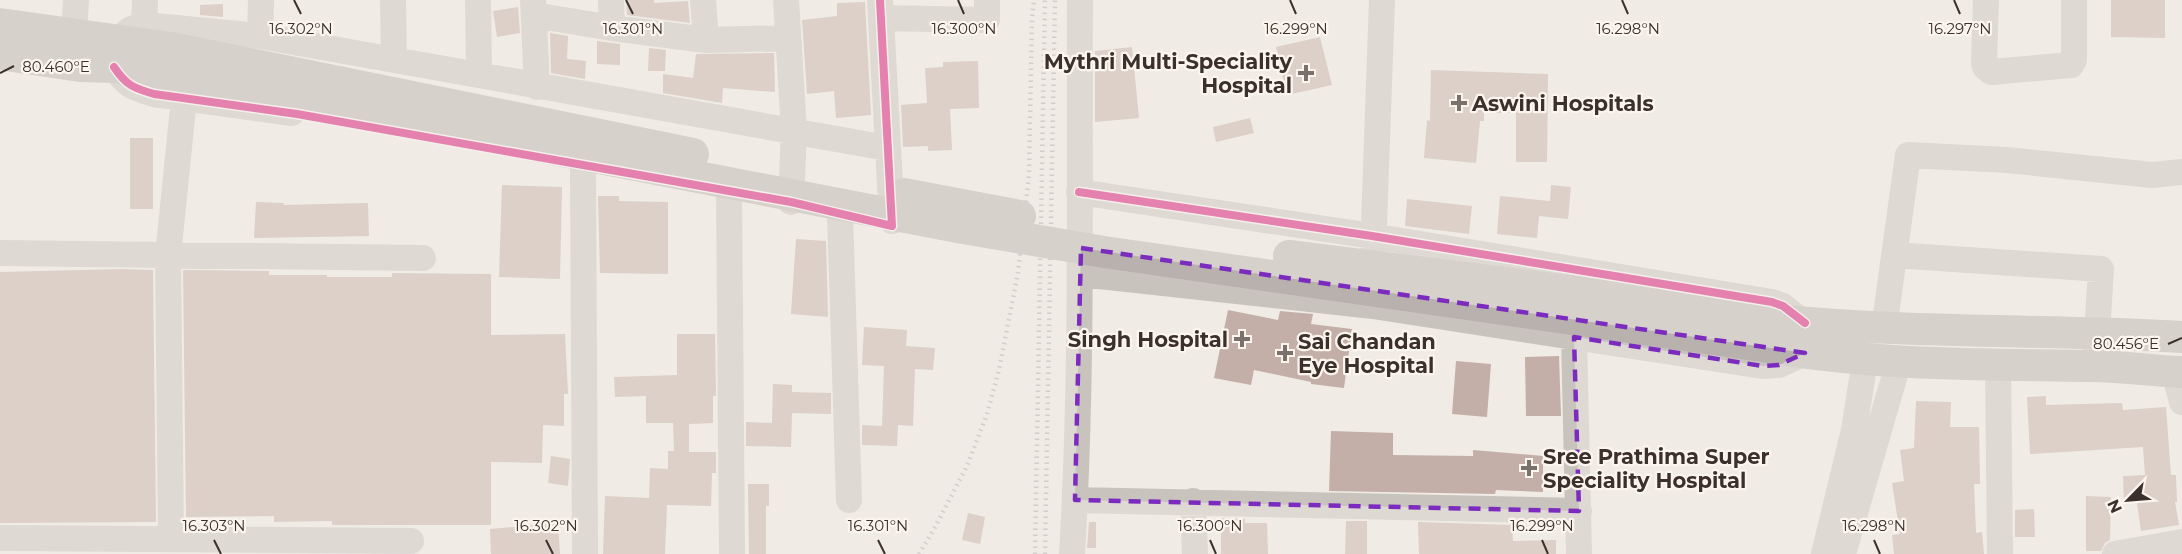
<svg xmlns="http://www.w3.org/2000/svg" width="2182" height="554" font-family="Montserrat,sans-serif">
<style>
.building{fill:#c3afa7}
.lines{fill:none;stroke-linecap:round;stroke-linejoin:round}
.minor{stroke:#c9c3be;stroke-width:26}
.major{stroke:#b8b1ad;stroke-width:32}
.rail{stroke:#b1aca8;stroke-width:4.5;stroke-dasharray:1.5 4.5;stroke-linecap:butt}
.major-bridge{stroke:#b8b1ad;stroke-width:32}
.cycleway-casing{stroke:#fbf5ee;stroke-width:11}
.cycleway{stroke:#d6006c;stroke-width:8}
.marked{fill:none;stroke:#7b2cbf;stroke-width:4.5;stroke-dasharray:12 8;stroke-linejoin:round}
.ticks{fill:none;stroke:#3b302b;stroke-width:2}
.poi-dot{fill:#7a716c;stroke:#fbf5ee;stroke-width:2}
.labels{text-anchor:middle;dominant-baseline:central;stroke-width:4.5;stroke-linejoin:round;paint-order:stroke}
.poi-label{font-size:21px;font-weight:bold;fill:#3b302b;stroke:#fbf5ee;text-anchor:start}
.ticks-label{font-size:15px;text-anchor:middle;fill:#3b302b;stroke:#fbf5ee;stroke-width:4.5;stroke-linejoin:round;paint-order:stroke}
</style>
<rect width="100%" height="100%" fill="#f0ebe5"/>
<path class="building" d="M626,0H654V3L688,1L690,23L627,15Z
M2111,0H2165V38L2111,37Z
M865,2L871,115L836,118L834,91L807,94L802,20L837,16V3Z
M223,4V17L200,15V5Z
M518,7L520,33L497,37L493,11Z
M550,33L568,36L567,59L586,61L585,79L551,73Z
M1320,37L1332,85L1287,95L1276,47Z
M597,41L620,44V65L597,64Z
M1132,47L1139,118L1095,122V51Z
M649,48L666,50L665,71H648Z
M774,53L775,92L723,88L722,103L663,93V74L693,78L696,54Z
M978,61L979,108L950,109L952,150L928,151V146L903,147L901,105L927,103L925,68L943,67V62Z
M1431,70L1548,74L1547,162H1516V113H1484V121H1480L1476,163L1424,158L1427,120L1430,121Z
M1250,118L1254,133L1216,142L1213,127Z
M130,138H153V209H130Z
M502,185L562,187L560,279L499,277Z
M1551,185L1571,187L1568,219L1539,216L1537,238L1497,234L1500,196L1550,201Z
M598,196H619V201L668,202V274L600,273Z
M1407,199L1472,206L1469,234L1405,226Z
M256,202L284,203L283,205L368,203L369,236L254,238Z
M796,239L826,241L828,317L791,314Z
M122,269L153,270L156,522L0,523V272Z
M183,270L269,271V275H327V277H392V273L491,274V335L565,334L568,394H564V426L543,425L542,463L491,462V525H332V521L274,522V516L186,517Z
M1228,310L1278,320L1280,311L1313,314L1311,324L1352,329L1344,388L1311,384V382L1254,370L1251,385L1214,378Z
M864,327L907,330L906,346L935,348L933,370L915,369L913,426L898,425L897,446L862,445V425L882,426L884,366L862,365Z
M677,334H715L716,396H713V423L689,424V452H716V473H712L711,506L667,505L665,554H603L605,496L649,498L650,468L668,469V451H674L673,423H646V396L615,397L614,377L677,375Z
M1559,356L1561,416H1526L1525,357Z
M1456,361L1491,364L1487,417L1452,414Z
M773,384L792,385V392L831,393V414L792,413L791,447L746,446V422L772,423Z
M2046,396V405L2122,403L2123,410L2166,407L2171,475H2176L2177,502H2175L2179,525L2141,531L2137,503H2124L2123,476L2145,475L2143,447L2030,454L2027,397Z
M1916,401L1951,402L1950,427H1979L1980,484H1974L1976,533L1982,532L1984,554H1894L1892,535L1900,534L1892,483L1904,481L1900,450L1914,448Z
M1331,431L1393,433V455L1473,456V450L1543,456V492L1496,490L1495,494L1329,491Z
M551,456L570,459L568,486L548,483Z
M748,484H769V506H766V554H749Z
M2086,496L2111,497L2110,540L2105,543L2101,551H2086Z
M2034,509L2035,537H2015V510Z
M968,513L985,517L980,544L962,540Z
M1221,518L1245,519V523H1267L1268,554H1221Z
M1346,521H1367V554H1345Z
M1089,522H1096V548H1087Z
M1418,522L1512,525L1513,541L1556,540V554H1419Z
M558,523L560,554H491L490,529Z"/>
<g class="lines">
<path class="minor" d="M393,0L394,60
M478,0L479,74
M533,0L537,87
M611,0L612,28
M703,0L706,40
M786,0L794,130L791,202
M880,0L892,221
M1986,0L1984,64L1985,67L1991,72L2071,65L2074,60V0
M534,15L612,28L706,40L788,38
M881,18L987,20V0
M144,25L145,0
M74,35L76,0
M260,36L261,0
M120,42C126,30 131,28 144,25L260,36L887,148
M114,67C126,85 133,88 154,94L292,113
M583,165L585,554
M729,191L732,554
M1079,192L1372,236L1772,302L1783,306L1804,323
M840,214L849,500
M1373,252L1382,0
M0,253L423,258
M1894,255L2101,269L2095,366
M1081,274L1373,306L1763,366L1779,365L1805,353
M1884,329L1908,155L2007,160L2152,175L2182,172
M1574,337L1579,554
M1998,365L2000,554
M2174,371L2182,402
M1075,500L1579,511
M1193,501L1195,554
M0,538L411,541
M171,539L168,256L184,98
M1072,554C1083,369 1079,185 1080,0
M1824,554L1854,430L1865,360
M1843,554L1899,361
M2115,554L2182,542"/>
<path class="major" d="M0,24L171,48
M0,54L80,66L114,67L162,74
M1768,319C1906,334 2044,329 2182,337
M1769,347C1875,366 1984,364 2091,366C2121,366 2152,371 2182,372"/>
<path class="rail" d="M919,554L933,531L967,466L987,414L999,370L1018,273L1029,175L1032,18L1034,0
M1035,554L1045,0
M1045,554L1055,0"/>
<path class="major-bridge" d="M171,48L693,154
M162,74L963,228L1104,252L1769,347
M904,194L1020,216
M1289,256L1618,297L1768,319"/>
<g class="cycleway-casing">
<path id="cycleway" d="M114,67C126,85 133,88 154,94L297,114L729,191L791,202L892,226L880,0
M1079,192L1372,236L1772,302L1783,306L1805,323"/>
</g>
<use href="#cycleway" class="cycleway"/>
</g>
<path d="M0 0H2182V554H0ZM1081,248L1805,353L1779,365L1763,366L1574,337L1579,511L1075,500Z" fill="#f0ebe5" fill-opacity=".55" fill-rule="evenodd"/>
<path class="marked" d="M1081,248L1805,353L1779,365L1763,366L1574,337L1579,511L1075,500Z"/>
<path class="ticks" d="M294,0L301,14M626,0L633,14M958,0L964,14M1290,0L1296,14M1622,0L1628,14M1954,0L1960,14M0,73L14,66M2168,344L2182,338M214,540L221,554M546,540L553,554M878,540L885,554M1210,540L1216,554M1542,540L1548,554M1874,540L1880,554"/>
<g class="poi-dot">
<path d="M1303 64h6v6h6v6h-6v6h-6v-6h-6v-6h6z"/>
<path d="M1456 94h6v6h6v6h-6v6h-6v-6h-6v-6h6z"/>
<path d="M1239 330h6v6h6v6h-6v6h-6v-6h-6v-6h6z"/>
<path d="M1282 344h6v6h6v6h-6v6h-6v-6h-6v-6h6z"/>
<path d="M1526 459h6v6h6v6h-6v6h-6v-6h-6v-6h6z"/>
</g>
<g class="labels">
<g class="poi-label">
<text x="1292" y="61" text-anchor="end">Mythri Multi-Speciality<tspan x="1292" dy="24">Hospital</tspan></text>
<text x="1472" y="103">Aswini Hospitals</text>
<text x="1228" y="339" text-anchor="end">Singh Hospital</text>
<text x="1298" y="341">Sai Chandan<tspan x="1298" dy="24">Eye Hospital</tspan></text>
<text x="1543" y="456">Sree Prathima Super<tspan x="1543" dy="24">Speciality Hospital</tspan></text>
</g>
</g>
<g class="ticks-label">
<text x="301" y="34">16.302°N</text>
<text x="964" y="34">16.300°N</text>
<text x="1296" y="34">16.299°N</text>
<text x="1628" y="34">16.298°N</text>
<text x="1960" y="34">16.297°N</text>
<text x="633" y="34">16.301°N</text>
<text x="56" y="72">80.460°E</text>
<text x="2126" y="349">80.456°E</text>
<text x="214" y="531">16.303°N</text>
<text x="546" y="531">16.302°N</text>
<text x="878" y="531">16.301°N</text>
<text x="1210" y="531">16.300°N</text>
<text x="1542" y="531">16.299°N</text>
<text x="1874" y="531">16.298°N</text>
</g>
<g transform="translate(2128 500) rotate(245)" stroke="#fbf5ee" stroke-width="4.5" paint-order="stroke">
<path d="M0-4.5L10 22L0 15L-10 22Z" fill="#3b302b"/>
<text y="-9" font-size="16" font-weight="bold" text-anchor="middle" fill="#3b302b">N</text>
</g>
</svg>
